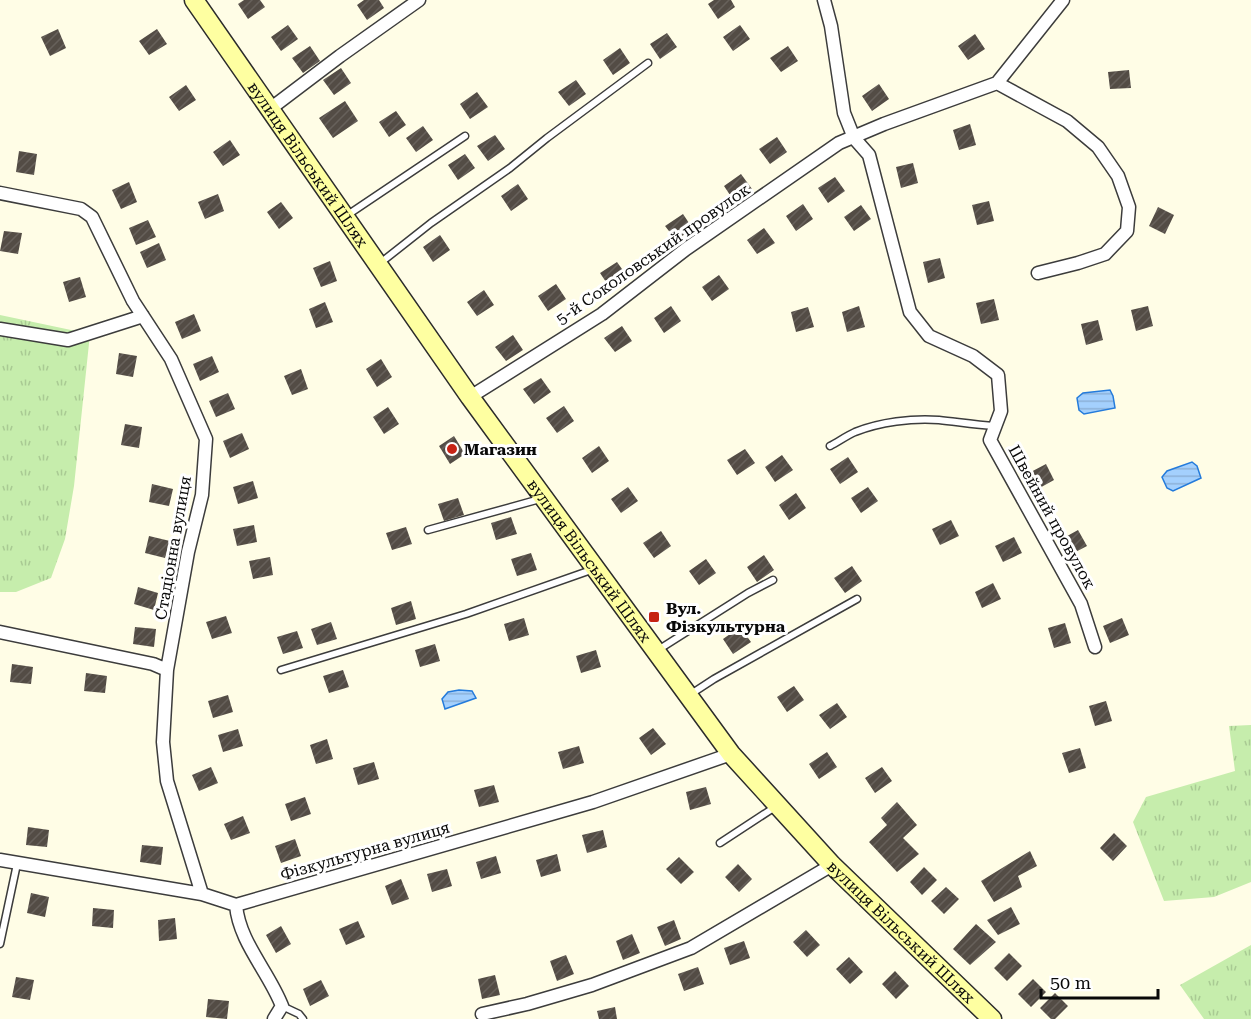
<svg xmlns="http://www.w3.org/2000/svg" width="1251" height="1019" font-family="'Roboto Serif',serif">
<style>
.grass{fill:url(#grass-tufts)}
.water{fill:url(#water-rules);stroke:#247bdb;stroke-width:1.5}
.building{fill:url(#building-hatch)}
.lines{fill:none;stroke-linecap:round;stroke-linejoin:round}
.lane-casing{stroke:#3c3c3c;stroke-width:9}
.street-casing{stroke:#3c3c3c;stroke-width:15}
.secondary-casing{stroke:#2b2b2b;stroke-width:21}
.lane{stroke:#fff;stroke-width:6}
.street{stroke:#fff;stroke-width:12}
.secondary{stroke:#feffa1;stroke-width:18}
.poi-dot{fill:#c62315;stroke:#fff;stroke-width:2}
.labels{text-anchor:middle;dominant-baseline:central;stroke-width:6;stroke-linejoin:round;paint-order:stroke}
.street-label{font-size:16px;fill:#090909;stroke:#fff}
.poi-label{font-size:16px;font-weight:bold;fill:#090909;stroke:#fff;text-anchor:start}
</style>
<defs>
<pattern id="grass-tufts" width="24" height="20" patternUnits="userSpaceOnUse" patternTransform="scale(1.5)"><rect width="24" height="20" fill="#c6edac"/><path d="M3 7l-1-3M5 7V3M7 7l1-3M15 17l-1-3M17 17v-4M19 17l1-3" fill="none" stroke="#a9ca93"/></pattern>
<pattern id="water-rules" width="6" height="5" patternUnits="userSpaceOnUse" patternTransform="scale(1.5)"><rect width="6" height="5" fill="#a4d0fd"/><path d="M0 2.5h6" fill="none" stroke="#8cb1d8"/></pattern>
<pattern id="building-hatch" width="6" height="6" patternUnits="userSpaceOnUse" patternTransform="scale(1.5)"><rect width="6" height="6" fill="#534c45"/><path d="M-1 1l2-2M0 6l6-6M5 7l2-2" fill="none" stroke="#67615b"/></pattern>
</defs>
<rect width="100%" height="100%" fill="#fffde6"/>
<path class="grass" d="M0,315L90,334L74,486L65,539L51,578L16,592H0Z
M1251,725V882L1214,897L1164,901L1133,822L1146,797L1235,771L1229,726Z
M1251,945V1019H1204L1180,985Z"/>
<path class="water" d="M1110,390L1113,396L1115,408L1084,414L1079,410L1077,398L1083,393Z
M1192,462L1197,466L1201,478L1173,491L1167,488L1162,477L1167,471Z
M459,690L472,691L476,698L445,709L442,699L448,692Z"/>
<path class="building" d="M244,0H260L265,7L248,19L238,4Z
M364,0H379L384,8L367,20L357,5Z
M714,0H731L735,7L718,19L708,4Z
M288,25L298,39L281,51L271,37Z
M740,25L750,39L733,51L723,37Z
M58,29L66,48L50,56L41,37Z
M157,29L167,44L149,55L139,41Z
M667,33L677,47L660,59L650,44Z
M975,34L985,49L968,60L958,46Z
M310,46L320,61L303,73L292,58Z
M788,46L798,61L781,72L770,58Z
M620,48L630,63L613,75L603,60Z
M341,68L351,83L334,95L323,80Z
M1129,70L1131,88L1110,89L1108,72Z
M576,80L586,94L569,106L558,92Z
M879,84L889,99L872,111L862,96Z
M186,85L196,100L179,111L169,97Z
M477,92L488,107L470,119L460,104Z
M345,101L358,121L333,138L319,118Z
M396,111L406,125L389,137L379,122Z
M970,124L976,145L959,150L953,130Z
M423,126L433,140L416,152L406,138Z
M495,135L505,149L488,161L477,146Z
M777,137L787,152L770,164L759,149Z
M230,140L240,155L223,166L213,152Z
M19,151L37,154L34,175L16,172Z
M465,154L475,168L458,180L448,165Z
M913,163L918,183L901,188L896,167Z
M741,174L752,189L734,201L724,186Z
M835,177L845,191L828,203L818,188Z
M129,182L137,202L121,209L112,190Z
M518,184L528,199L511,211L501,196Z
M218,194L224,211L205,219L198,202Z
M989,201L994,221L977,225L972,205Z
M281,202L293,218L279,229L267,212Z
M803,204L813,219L796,231L786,216Z
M861,205L871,219L854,231L844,217Z
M1158,207L1174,215L1165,234L1149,226Z
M683,214L693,229L676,240L665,226Z
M148,220L156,237L136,245L129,228Z
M764,228L775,243L757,254L747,240Z
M4,231L22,233L18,254L0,251Z
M440,235L450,250L433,262L423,247Z
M159,243L166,260L147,268L140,252Z
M940,258L945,278L928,283L923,262Z
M330,261L337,281L321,287L313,268Z
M617,262L627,276L610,288L600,273Z
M719,275L729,289L712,301L702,287Z
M80,277L86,297L69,302L63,282Z
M556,284L566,299L548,311L538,296Z
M484,290L494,305L477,316L467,302Z
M994,299L999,320L981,324L976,303Z
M325,302L333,322L316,328L309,309Z
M671,306L681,321L664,333L654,318Z
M859,306L865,327L847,332L842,312Z
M1148,306L1153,326L1136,331L1131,310Z
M808,307L814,327L796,332L791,312Z
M194,314L201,331L182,339L175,322Z
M1098,320L1103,340L1086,345L1081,324Z
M622,326L632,341L615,352L604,338Z
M513,335L523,350L506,361L495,347Z
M119,353L137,356L133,377L116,374Z
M212,356L219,372L200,381L193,364Z
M381,359L392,377L377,387L366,369Z
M301,369L308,389L292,395L284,376Z
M541,378L551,392L534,404L523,389Z
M228,393L235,409L216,417L209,401Z
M564,406L574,421L557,433L546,418Z
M388,407L399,424L384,434L373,417Z
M125,424L142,427L139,448L121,445Z
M242,433L249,449L230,458L223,441Z
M454,436L465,454L450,464L439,446Z
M599,446L609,461L592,473L582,458Z
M745,449L755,463L737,475L727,460Z
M782,455L793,470L775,482L765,467Z
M848,457L858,472L840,484L830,469Z
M1046,464L1054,480L1036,490L1027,474Z
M253,481L258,498L238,504L233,487Z
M152,484L173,489L169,506L149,502Z
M628,487L638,501L621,513L611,499Z
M868,487L878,501L861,513L851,498Z
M796,493L806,508L789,520L779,505Z
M458,498L464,515L444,521L438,504Z
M511,517L517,534L496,540L491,523Z
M951,520L959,536L940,545L932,529Z
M254,525L257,542L237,546L233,529Z
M406,527L412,544L392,550L386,533Z
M1078,530L1087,546L1068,556L1060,540Z
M661,531L671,546L654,558L643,543Z
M149,536L170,541L165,558L145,553Z
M1014,537L1022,553L1003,562L995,546Z
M531,553L537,570L517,576L511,559Z
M764,555L774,570L757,582L747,567Z
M270,557L273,575L253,579L249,561Z
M706,559L716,573L699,585L689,571Z
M852,566L862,581L845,593L834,578Z
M993,583L1001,599L982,608L975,592Z
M138,587L158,593L154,610L134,604Z
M411,601L416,619L396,625L391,608Z
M226,616L232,633L212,639L206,622Z
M524,618L529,635L509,641L504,624Z
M1122,618L1129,635L1110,643L1103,626Z
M331,622L337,639L317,645L311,629Z
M1065,623L1071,643L1054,648L1048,628Z
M135,627L156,629L154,647L133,644Z
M740,627L751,642L733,654L723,639Z
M297,631L303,648L283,654L277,637Z
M435,644L440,661L420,667L415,650Z
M596,650L601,667L581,673L576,656Z
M12,664L33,667L31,684L10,682Z
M343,670L349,687L329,693L323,676Z
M86,673L107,676L105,693L84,691Z
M794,686L804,700L787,712L777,697Z
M228,695L233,712L213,718L208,701Z
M1106,701L1112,721L1095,726L1089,706Z
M837,703L847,717L830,729L819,715Z
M653,728L666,744L651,755L639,738Z
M238,729L243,746L223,752L218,735Z
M327,739L333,759L316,764L310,745Z
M579,746L584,763L563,769L558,752Z
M1080,748L1086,768L1069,773L1062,753Z
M827,752L837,767L819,779L809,764Z
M374,762L379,779L358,785L353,768Z
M211,767L218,783L199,791L192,775Z
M882,767L892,781L875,793L865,778Z
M494,785L499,802L479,807L474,790Z
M706,787L711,804L690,810L686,792Z
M305,797L311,814L291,821L285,804Z
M897,802L917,825L903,838L919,854L897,872L869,842L887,825L881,818Z
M243,816L250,833L231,840L224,824Z
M28,827L49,830L47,847L26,845Z
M603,830L607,847L587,853L582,835Z
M1114,833L1127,846L1113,861L1100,848Z
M295,839L301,856L281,863L275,846Z
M142,845L163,847L161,865L140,862Z
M1030,851L1037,866L1018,876L1022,887L994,902L981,881Z
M557,854L561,871L541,877L536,860Z
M496,856L501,873L481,879L476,862Z
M679,857L694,872L681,884L666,869Z
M738,864L752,879L739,892L725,877Z
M924,867L937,880L922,895L910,882Z
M447,869L452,886L432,892L427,874Z
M401,879L409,899L392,905L385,886Z
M946,887L959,899L944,914L931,901Z
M31,893L49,897L45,917L27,913Z
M1011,907L1020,924L998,935L987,920Z
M93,908L114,910L113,928L92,926Z
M175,918L177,939L159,941L158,920Z
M674,920L681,939L665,946L657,927Z
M358,921L365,937L346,945L339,929Z
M976,924L996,942L970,965L953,949Z
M281,926L291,944L276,953L266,935Z
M806,930L820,945L807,957L793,942Z
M632,934L640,953L623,960L616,941Z
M744,941L750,958L730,965L724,948Z
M1009,953L1022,966L1007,981L994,968Z
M566,955L574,974L557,981L550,961Z
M849,957L863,972L850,984L836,969Z
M698,967L704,984L684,991L678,974Z
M895,971L909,986L896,999L882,984Z
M495,975L500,995L482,999L478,979Z
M16,977L34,980L30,1000L12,997Z
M1033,979L1046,992L1031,1007L1018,994Z
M321,980L329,996L310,1006L303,989Z
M1055,993L1068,1006L1055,1019H1051L1040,1008Z
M208,999L229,1001L227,1019L206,1017Z
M615,1007L617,1019H599L597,1011Z"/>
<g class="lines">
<g class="lane-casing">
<path id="lane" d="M346,216L465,136
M379,264L431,223L510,168L547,138L648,63
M830,446C838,442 846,436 855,432C880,422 912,418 939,420C958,422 976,425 995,426
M428,530L540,499
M658,650L748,593L773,580
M281,670L466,614L594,569
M691,694L714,679L857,599
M720,843L775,807
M0,944L17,864
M282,1006L299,1014L303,1019"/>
</g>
<g class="street-casing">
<path id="street" d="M824,0L831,26L844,113L854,138L869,155L910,312L929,336L973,356L998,375L1001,411L990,440L1081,604L1095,647
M997,83L1063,0
M270,109L340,56L419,0
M0,193L81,209L92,217L133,301L171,359L206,439L202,495L188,552L167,670L163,742L167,781L202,894
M0,329L68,340L143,316
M470,397L602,314L686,249L839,143L884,124L997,83L1067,121L1098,147L1118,176L1129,207L1127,231L1105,254L1078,263L1038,273
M0,632L153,664L167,670
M0,860L202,894L236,905L593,802L731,754
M236,905C239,942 269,972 282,1006L274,1019
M482,1014L527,1004L592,985L691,948L832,865"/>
</g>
<g class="secondary-casing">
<g id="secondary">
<path id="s1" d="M194,0L470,397L731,754L832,865L992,1019"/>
</g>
</g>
<use href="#lane" class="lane"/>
<use href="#street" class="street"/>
<use href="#secondary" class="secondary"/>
</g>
<g class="poi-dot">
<circle cx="452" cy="449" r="6"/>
<rect x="648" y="611" width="12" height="12" rx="3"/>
</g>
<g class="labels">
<g class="street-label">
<text stroke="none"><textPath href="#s1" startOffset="200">вулиця Вільський Шлях</textPath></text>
<text transform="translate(653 254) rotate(-35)">5-й Соколовський провулок</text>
<text transform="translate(1052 517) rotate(61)">Швейний провулок</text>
<text transform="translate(173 548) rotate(-80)">Стадіонна вулиця</text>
<text stroke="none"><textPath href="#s1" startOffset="686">вулиця Вільський Шлях</textPath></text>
<text transform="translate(365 851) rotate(-16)">Фізкультурна вулиця</text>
<text stroke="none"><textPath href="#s1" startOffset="1172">вулиця Вільський Шлях</textPath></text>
</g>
<g class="poi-label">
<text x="464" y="449">Магазин</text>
<text x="666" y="608">Вул.<tspan x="666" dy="18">Фізкультурна</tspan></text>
</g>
</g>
<path d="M1041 989v9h117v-9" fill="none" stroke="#090909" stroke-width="3"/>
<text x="1050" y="989" font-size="18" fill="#090909" stroke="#ffffff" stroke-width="4.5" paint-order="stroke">50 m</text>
</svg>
